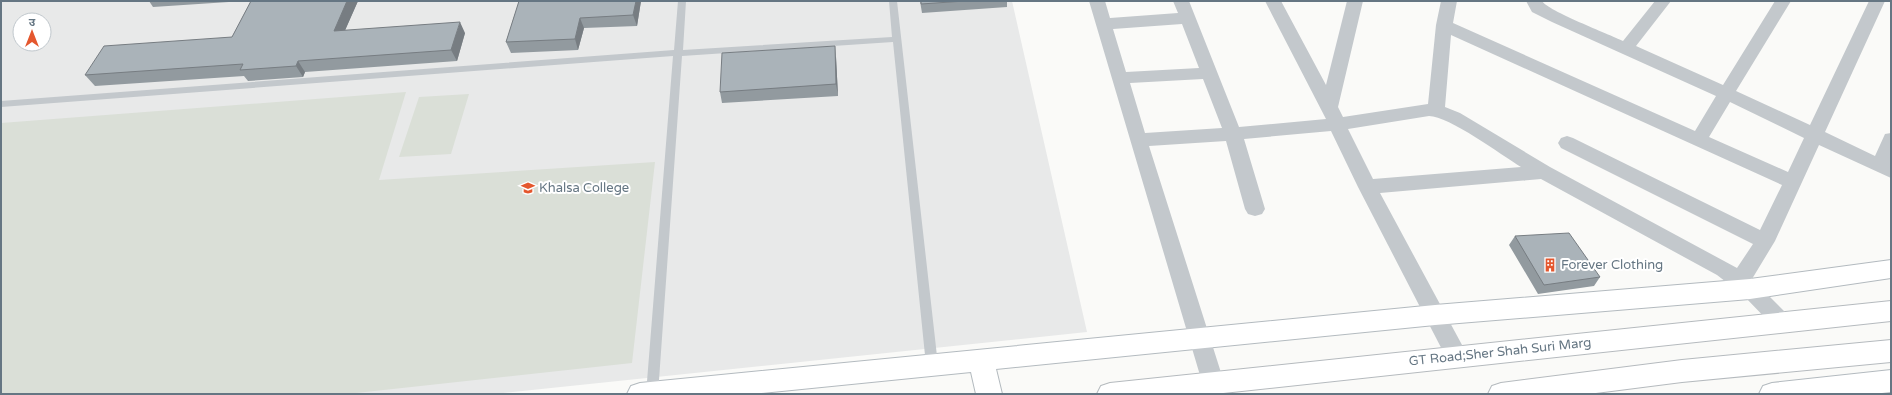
<svg xmlns="http://www.w3.org/2000/svg" width="1892" height="395" font-family="'Varela Round','Noto Sans Devanagari',sans-serif">
<style>
.built{fill:#e8e9e9;fill-rule:evenodd}
.green{fill:#dadfd7}
.lines{fill:none;stroke-linecap:round;stroke-linejoin:round}
.secondary-casing{stroke:#b3babf;stroke-width:2}
.primary-casing{stroke:#b5babe;stroke-width:2}
.service{fill:#c3c8cc;fill-rule:evenodd}
.minor{fill:#c3c8cc;fill-rule:evenodd}
.secondary{fill:#fff;fill-rule:evenodd}
.primary{fill:#fff;fill-rule:evenodd}
.wall{fill:#929a9f}
.shaded-wall{fill:#777d82}
.building{fill:#aab3b9;stroke:#777d82}
.labels{text-anchor:middle;dominant-baseline:central;stroke-width:4;stroke-linejoin:round;paint-order:stroke}
.poi-label{font-size:13px;fill:#657683;stroke:#fff;text-anchor:start}
.street-label{font-size:13px;fill:#657683;stroke:#fff}
</style>
<rect width="100%" height="100%" fill="#fafaf8"/>
<path class="built" d="M1,1H1012L1087,332L494,394H1ZM20,20H44V44H20Z"/>
<path class="green" d="M406,92L379,180L655,162L632,363L347,394H1V123Z
M469,94L451,154L399,157L419,97Z"/>
<g class="lines">
<g class="secondary-casing">
<path id="secondary" d="M1891,260V278L1750,299L1435,325L996,369L1002,394H976L971,372L752,394H627L631,386L640,383L1435,305L1750,279Z
M1891,370V392L1873,394H1759L1763,386L1772,383Z"/>
</g>
<g class="primary-casing">
<path id="primary" d="M1891,301V321L1214,394H1097L1101,386L1110,383Z
M1891,340V362L1682,382L1588,394H1488L1492,386L1501,383L1682,360Z"/>
</g>
<path class="service" d="M678,1H686L683,50L892,37L889,1H897L938,365L936,368L932,370L928,368L926,365L893,42L682,56L658,394H646L673,56L1,107V101L674,50Z"/>
<path class="minor" d="M1089,1H1105L1110,18L1178,13L1173,1H1189L1239,127L1326,119L1265,1H1281L1326,85L1347,1H1363L1338,107L1343,117L1428,104L1436,25L1441,1H1457L1453,23L1695,131L1716,96L1552,22L1532,12L1526,1H1542C1548,11 1609,34 1623,41L1655,1H1671L1636,46L1723,85L1775,1H1791L1736,91L1810,125L1869,1H1885L1825,132L1875,156L1885,134L1891,133V178L1819,145L1775,241L1752,279L1789,316L1792,322L1789,328L1782,331L1775,328L1743,295L1717,275L1541,179L1380,193L1468,356L1465,363L1457,365L1449,363L1358,187L1331,131L1244,139L1265,209L1262,214L1255,216L1248,214L1245,209L1226,141L1149,146L1224,382L1221,389L1213,392L1205,389L1202,382ZM1182,24L1199,68L1126,72L1113,29ZM1451,35L1782,185L1760,230L1573,138L1567,136L1561,138L1558,143L1561,148L1753,244L1737,268L1550,167L1460,113L1445,107ZM1203,79L1222,128L1145,133L1130,83ZM1730,102L1804,138L1788,172L1709,137ZM1429,116C1449,116 1501,155 1521,167L1373,179L1348,129Z"/>
<use href="#secondary" class="secondary"/>
<use href="#primary" class="primary"/>
</g>
<path class="wall" d="M149,1H244L153,7Z
M251,1H358L345,30L465,33L457,61L305,72L303,77L248,81L244,76L95,86L85,75L232,37Z
M519,1H641L637,26L584,28L578,50L511,53L506,42Z
M920,1H1007V7L922,13Z
M836,57L838,96L722,103L720,92Z
M1515,236L1600,277L1594,286L1538,294L1509,245Z"/>
<path class="shaded-wall" d="M347,1H358L340,42L334,31Z
M636,1H641L637,26L633,15Z
M580,18L584,28L578,50L575,39Z
M460,22L465,33L457,61L451,50Z
M835,46L836,57L838,96L836,84Z
M298,61L305,72L303,77L296,66Z"/>
<path class="building" d="M251,1H347L334,31L460,22L451,50L298,61L296,66L240,70L243,64L85,75L104,46L232,37Z
M519,1H636L633,15L580,18L575,39L506,42Z
M921,1H965L921,4Z
M835,46L836,84L720,92L722,53Z
M1569,233L1600,277L1544,285L1515,236Z"/>
<defs>
<g id="university-bare" transform="scale(1.08)"><path d="M0-5L7-2L0 1L-7-2ZM-4 1L0 2.5L4 1V4Q0 6-4 4Z" fill="#e4572e" stroke="#fff" stroke-width="2.5" paint-order="stroke"/></g>
<g id="building-bare" transform="scale(1.08)"><path d="M-4-6H4V6H1V3H-1V6H-4ZM-2.5-4.3h1.7v1.8h-1.7ZM.8-4.3h1.7v1.8H.8ZM-2.5-1h1.7V.8h-1.7ZM.8-1h1.7V.8H.8Z" fill="#e4572e" stroke="#fff" stroke-width="2.5" paint-order="stroke"/></g>
</defs>
<g fill-rule="evenodd">
<use href="#university-bare" x="528" y="188"/>
<use href="#building-bare" x="1550" y="265"/>
</g>
<g class="labels">
<g class="poi-label">
<text x="539" y="188">Khalsa College</text>
<text x="1561" y="265">Forever Clothing</text>
</g>
<g class="street-label">
<text transform="translate(1500 352) rotate(-6)">GT Road;Sher Shah Suri Marg</text>
</g>
</g>
<rect width="1892" height="395" fill="none" stroke="#657683" stroke-width="4"/>
<g transform="translate(32 32)"><circle r="19" fill="#ffffff" stroke="#c1c8cd"/>
<path d="M0-3L7 15L0 10L-7 15Z" fill="#e4572e"/>
<text y="-6" font-size="11" font-weight="bold" text-anchor="middle" fill="#657683">उ</text>
</g>
</svg>
